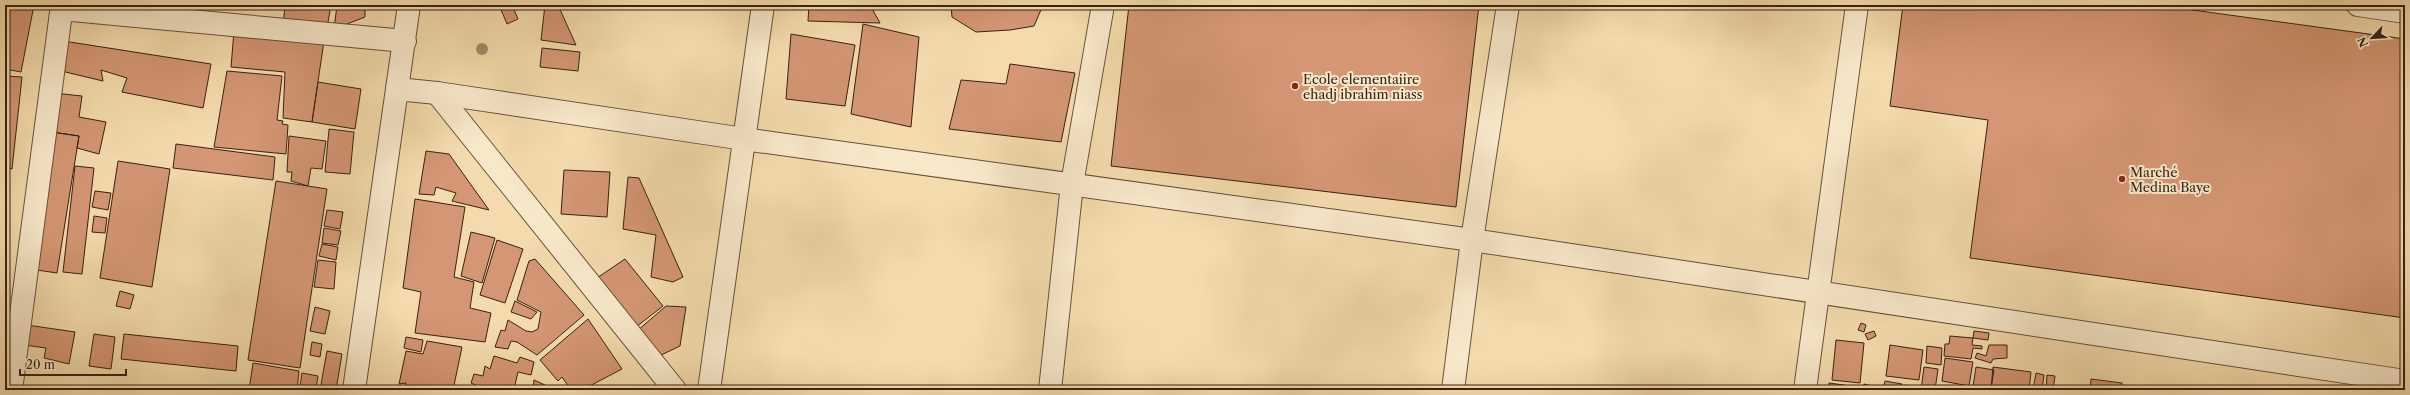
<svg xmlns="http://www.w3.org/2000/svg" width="2410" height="395" font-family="'Libre Caslon Text',serif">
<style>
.building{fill:#d49674;stroke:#372114}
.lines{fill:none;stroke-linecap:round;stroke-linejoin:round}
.minor-casing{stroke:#66503a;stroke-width:24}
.tertiary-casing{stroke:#66503a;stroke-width:24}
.minor{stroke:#f8e8ca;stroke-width:22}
.tertiary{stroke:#f8e8ca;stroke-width:22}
.tree{fill:#9e8b69}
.poi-dot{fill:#8f2418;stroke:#f8e8ca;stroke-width:1.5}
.labels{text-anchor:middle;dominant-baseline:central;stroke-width:4;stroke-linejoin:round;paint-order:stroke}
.poi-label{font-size:13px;fill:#372114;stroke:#f8e8ca;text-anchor:start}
</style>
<rect width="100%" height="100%" fill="#f4dbad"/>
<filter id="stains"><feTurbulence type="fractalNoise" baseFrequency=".005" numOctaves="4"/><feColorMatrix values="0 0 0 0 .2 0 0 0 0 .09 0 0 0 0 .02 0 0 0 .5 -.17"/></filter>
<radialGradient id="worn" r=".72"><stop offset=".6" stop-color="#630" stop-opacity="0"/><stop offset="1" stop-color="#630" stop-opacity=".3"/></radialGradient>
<path class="building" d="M5,5H34L21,72L5,69Z
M285,5H331L327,28H283Z
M337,5H365V17L334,29Z
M499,5H512L518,19L507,24Z
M545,5H558L576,45L541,40Z
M809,5H870L880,23L808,21Z
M951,5H1043L1034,26L1010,30L976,32L952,17Z
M1129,5H1479L1456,207L1111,166Z
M1903,5H2156L2405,39V318L1970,258L1988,120L1890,106Z
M863,24L919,37L911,127L851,114Z
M234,31L324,41L312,122L283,118L285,72L231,67Z
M791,34L855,45L845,106L786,99Z
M57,40L211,64L203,108L122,92L127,78L101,70L103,81L53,69Z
M542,48L580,52L578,71L540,67Z
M1010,64L1075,73L1061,142L949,129L961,80L1006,84Z
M227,71L282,76L277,120L283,121L282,124L288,125L286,154L214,147Z
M5,76L22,77L12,169L5,167Z
M318,82L361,89L355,129L312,122Z
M54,93L82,96L79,117L106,122L99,154L77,148L79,136L52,132Z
M329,129L354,132L350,174L325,172Z
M52,132L79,136L57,273L30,269Z
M289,136L326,141L322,169L311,168L308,186L291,181L292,172H287Z
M176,144L275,157L273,180L173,168Z
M426,151L449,154L489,210L452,201L456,193L436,187L434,195L419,194Z
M118,161L170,169L152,287L100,278Z
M75,166L94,168L82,274L63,272Z
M564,170L610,172L607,217L561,214Z
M628,177L639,178L683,277L673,282L651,277L656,235L623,229Z
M276,181L327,189L300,368L248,360Z
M95,191L111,193L108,210L92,207Z
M415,199L465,207L454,277L474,282L470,308L491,313L485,342L415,333L421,292L403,288Z
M327,210L343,212L340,229L324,226Z
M94,216L107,218L105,233L92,232Z
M324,228L341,231L338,245L322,243Z
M471,232L495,238L482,283L461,276Z
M497,240L523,249L505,303L480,295Z
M322,244L338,247L336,260L319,256Z
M535,259L584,315L537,355L517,342L511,341L508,349L495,347L501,330L505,331L508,320L526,331L532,332L538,329L541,312L517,300L529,261Z
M625,259L663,306L636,327L594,280Z
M318,260L336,262L334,289L314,287Z
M120,291L134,295L130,309L116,306Z
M515,301L537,312L531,319L511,312Z
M666,306L686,307L680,346L655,358L637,331Z
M315,307L330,311L325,334L310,331Z
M588,319L622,369L582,390H571L562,377L558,381L540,360Z
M1861,323L1866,325L1864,332L1858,330Z
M20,324L75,332L69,364L44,358L46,348L17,344Z
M1874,331L1876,336L1868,340L1865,334Z
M1974,331L1989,333L1988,340L1973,338Z
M94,334L115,337L111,369L89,366Z
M124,334L238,346L236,371L121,359Z
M1950,336L1973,338L1972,345L1982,346V349L1973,348L1971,359L1944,356L1945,344H1949Z
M406,337L423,340L421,352L404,348Z
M1836,340L1864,343L1860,383L1832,380Z
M427,341L462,347L453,390H405L406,383L399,384L406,351L423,354Z
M312,342L322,344L320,357L310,355Z
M1890,345L1923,350L1919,380L1886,376Z
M1989,345H2007V358L1993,359L1991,363L1975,358L1977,353L1986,356Z
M1927,346L1942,348L1941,365L1926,363Z
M327,351L342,354L336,390H320Z
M494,356L517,363L520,357L534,362L531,375L518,372L514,389L521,390H486L471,383L474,374L483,376L485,366L490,369Z
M1945,358L1973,362L1969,386L1942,381Z
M253,363L299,371L297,390H249Z
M1924,367L1938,369L1935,390H1921Z
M1976,367L1994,370L1991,389L1973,386Z
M1993,367L2031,372L2029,390H1991Z
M302,373L318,376L316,389L300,386Z
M2036,373L2044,375L2042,390H2033Z
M2047,375L2055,376L2053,390H2046Z
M2091,379L2122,383V390H2090Z
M534,380L547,386L546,390H533Z
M1885,381L1902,384L1900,390H1883Z
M1829,383L1858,387V390H1829Z
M1864,384L1872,386L1871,390H1862Z
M1905,385L1918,387L1917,390H1904Z"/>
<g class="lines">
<g class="minor-casing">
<path id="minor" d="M2358,5L2405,12
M61,9L405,41
M397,89L409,5
M437,93L675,390
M11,390L62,5
M709,390L763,5
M1050,390L1072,184L1103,5
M1453,390L1472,240L1508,5
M1805,390L1857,5"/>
</g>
<g class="tertiary-casing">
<path id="tertiary" d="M354,390L397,89L437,93L744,139L1472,240L2405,381"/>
</g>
<use href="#minor" class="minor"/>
<use href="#tertiary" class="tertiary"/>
</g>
<circle class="tree" cx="482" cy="49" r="6"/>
<g class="poi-dot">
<circle cx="1295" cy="86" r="4"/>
<circle cx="2122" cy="179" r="4"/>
</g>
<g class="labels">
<g class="poi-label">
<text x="1303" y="79">Ecole elementaiire<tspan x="1303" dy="15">ehadj ibrahim niass</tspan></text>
<text x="2130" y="172">Marché<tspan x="2130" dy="15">Medina Baye</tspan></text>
</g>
</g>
<rect width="2410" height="395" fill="none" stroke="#f4dbad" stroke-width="20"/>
<rect x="6" y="6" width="2398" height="383" fill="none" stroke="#372114" stroke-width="2"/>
<rect x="10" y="10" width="2390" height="375" fill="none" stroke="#372114"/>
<g transform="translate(2372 38) rotate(245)" stroke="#f8e8ca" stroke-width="3" paint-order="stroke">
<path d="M0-3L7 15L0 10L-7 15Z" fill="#372114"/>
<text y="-6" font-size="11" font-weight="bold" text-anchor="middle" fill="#372114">N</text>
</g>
<path d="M20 369v6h106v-6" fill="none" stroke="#372114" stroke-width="2"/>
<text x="26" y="369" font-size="12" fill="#372114" stroke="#f8e8ca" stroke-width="3" paint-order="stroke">20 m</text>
<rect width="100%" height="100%" filter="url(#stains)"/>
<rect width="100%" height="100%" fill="url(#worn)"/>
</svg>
